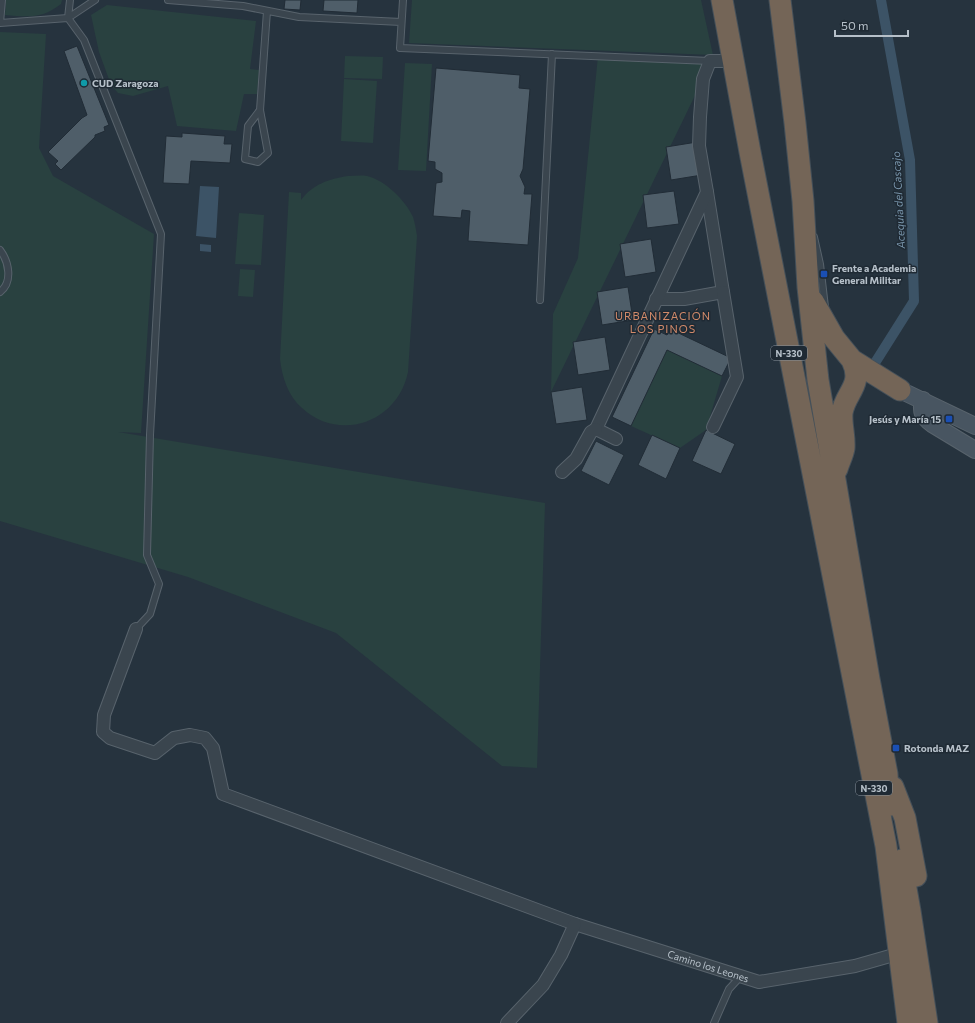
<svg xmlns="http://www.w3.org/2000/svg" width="975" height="1023" font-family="Commissioner,sans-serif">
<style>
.green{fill:#294140}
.water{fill:#3c5366}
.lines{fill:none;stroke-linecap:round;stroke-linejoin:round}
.canal{stroke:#3c5366;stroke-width:10}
.building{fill:#4f5e69;stroke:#212c36}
.lane-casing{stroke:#58636c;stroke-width:8}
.street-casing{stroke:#58636c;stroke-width:14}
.secondary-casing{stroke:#58636c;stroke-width:18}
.highway-casing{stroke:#455059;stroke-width:23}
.lane{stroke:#3a454e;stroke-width:6}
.street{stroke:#3a454e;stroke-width:12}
.secondary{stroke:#485561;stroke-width:16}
.highway{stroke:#746557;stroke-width:21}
.culture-dot{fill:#0f9aa8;stroke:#1f2a34;stroke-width:1.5}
.transit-dot{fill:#1a4fb4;stroke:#1f2a34;stroke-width:1.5}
.labels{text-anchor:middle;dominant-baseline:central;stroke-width:3;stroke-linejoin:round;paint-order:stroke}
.shield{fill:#1f2a34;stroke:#89939c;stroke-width:1}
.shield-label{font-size:9px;font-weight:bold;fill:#b6c0c9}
.poi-label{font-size:10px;font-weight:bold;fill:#b6c0c9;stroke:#1f2a34;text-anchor:start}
.street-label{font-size:10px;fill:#b6c0c9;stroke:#1f2a34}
.water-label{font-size:11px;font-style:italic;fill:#7894aa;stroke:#1f2a34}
.neighbourhood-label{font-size:11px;letter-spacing:1px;fill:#d18a6a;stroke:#1f2a34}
</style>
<rect width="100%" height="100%" fill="#26333e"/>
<path class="green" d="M6,0H62L61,4C42,19 28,17 5,15Z
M412,0H701L713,55L409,43Z
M107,5L256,21L250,69L259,70L257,94H244L236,131L177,126L168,86L133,96L118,93L111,85L99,52L91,15Z
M0,32L46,34L39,148L53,176L154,234L141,433L118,432L545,503L537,768L502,766L336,633L188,577L0,521Z
M345,56L383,57L382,79L344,78Z
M598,56L710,61L703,79L551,392L553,314L578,258Z
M405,63L432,64L426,171L398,170Z
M344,79L377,81L373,143L341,141Z
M348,176C354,176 361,175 367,176C385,180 406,201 413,217C415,223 416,230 417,236L408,372C398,422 340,443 302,408C288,396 282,377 280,359L289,192L301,193V200C313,184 329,179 348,176Z
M239,213L264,215L261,265L235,264Z
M240,269L255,270L253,297L238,296Z
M667,350L722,376L706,430L680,448L631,426Z"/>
<path class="water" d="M200,186L219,187L216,238L196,236Z
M200,244L211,245V252L200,251Z"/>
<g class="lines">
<path class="canal" d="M873,366L914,301L910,160L881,0"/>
</g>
<path class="building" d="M285,0H301L300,10L284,9Z
M324,0H358L357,13L323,11Z
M77,46L109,125L104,127L105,131L95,135V137L61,170L55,164L58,161L48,152L82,118L87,115L64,51Z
M436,68L520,75L519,88L530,89L523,169L520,176L525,187L524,194H532L528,245L468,241L470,211L462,210L461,218L433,216L436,183L442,182V173L435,169V162L428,161Z
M182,133L225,136L224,144H232L230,163L191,161L189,184L163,183L166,136L182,137Z
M697,142L702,175L671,180L666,147Z
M674,191L679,224L647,228L643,195Z
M651,239L656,272L625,277L620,244Z
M628,287L633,320L602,325L597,292Z
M654,329L667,335L670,329L731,358L722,376L667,350L631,426L612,417Z
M605,337L610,370L578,375L573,342Z
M582,387L587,420L556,424L551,392Z
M706,430L735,444L721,474L692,461Z
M652,435L680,448L666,479L638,465Z
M596,441L624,455L609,485L581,471Z"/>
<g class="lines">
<g class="lane-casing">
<path id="lane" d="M95,0L68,18L84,40L161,234L150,435L147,555L159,584L150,614L136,629
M168,0L243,6L299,17L401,22
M403,0L400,48L710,61
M0,23L68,18L70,0
M0,23L2,0
M260,110L248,126L245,159L258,162L268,153L260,110L267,11
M814,237L820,264L825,307
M0,250C9,262 13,282 0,292
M540,300L552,54
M714,1023L729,989L741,976"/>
</g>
<g class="street-casing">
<g id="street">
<path d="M656,299H684L723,292L707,192"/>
<path d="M713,427L737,377L723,292"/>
<path d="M616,439L596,429L707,192L699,146L700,117L703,79L710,61H726"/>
<path d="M562,472L576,459L591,432L596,429"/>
<path id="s1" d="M136,629L104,715L103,732L110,738L155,753L174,738L190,735L205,738L213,748L223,794L575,924L759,982L855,966L890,956"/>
<path d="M507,1023L543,985L561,955L575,924"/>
</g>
</g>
<g class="secondary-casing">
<path id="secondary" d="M900,390L975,426
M923,400C920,412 923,417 932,424L975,450"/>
</g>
<g class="highway-casing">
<path id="highway" d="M722,0L750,152L886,846L908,1023
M780,0L795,123L803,201L808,287L818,380L869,679L887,774L888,793L891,805
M813,301L834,338L852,360L900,390
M837,469C839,462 843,455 844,448C845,436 841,425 842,413C845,392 864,386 852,360
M893,787L905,818L916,876
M901,860L910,911L927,1023"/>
</g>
<use href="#lane" class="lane"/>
<use href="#street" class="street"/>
<use href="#secondary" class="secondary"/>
<use href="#highway" class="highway"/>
</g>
<circle class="culture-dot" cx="84" cy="83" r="4"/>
<g class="transit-dot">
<rect x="820" y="270" width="8" height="8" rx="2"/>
<rect x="945" y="415" width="8" height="8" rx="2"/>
<rect x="892" y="744" width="8" height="8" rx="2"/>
</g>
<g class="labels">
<g class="shield">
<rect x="771" y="346" width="36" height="14" rx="3"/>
<rect x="856" y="781" width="36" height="14" rx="3"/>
</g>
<g class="shield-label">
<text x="789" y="353">N-330</text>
<text x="874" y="788">N-330</text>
</g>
<g class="poi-label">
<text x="92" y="83">CUD Zaragoza</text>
<text x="832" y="268">Frente a Academia<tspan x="832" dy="12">General Militar</tspan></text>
<text x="941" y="419" text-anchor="end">Jesús y María 15</text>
<text x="904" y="748">Rotonda MAZ</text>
</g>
<g class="street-label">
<text stroke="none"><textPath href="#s1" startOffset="796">Camino los Leones</textPath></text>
</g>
<g class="water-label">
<text transform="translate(898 200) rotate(-93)">Acequia del Cascajo</text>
</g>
<g class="neighbourhood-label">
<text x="663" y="315">URBANIZACIÓN<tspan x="663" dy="13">LOS PINOS</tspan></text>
</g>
</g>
<path d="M835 30v6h73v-6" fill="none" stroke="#b6c0c9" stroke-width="2"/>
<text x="841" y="30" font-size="12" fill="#b6c0c9" stroke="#1f2a34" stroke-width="3" paint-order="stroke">50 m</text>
</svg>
